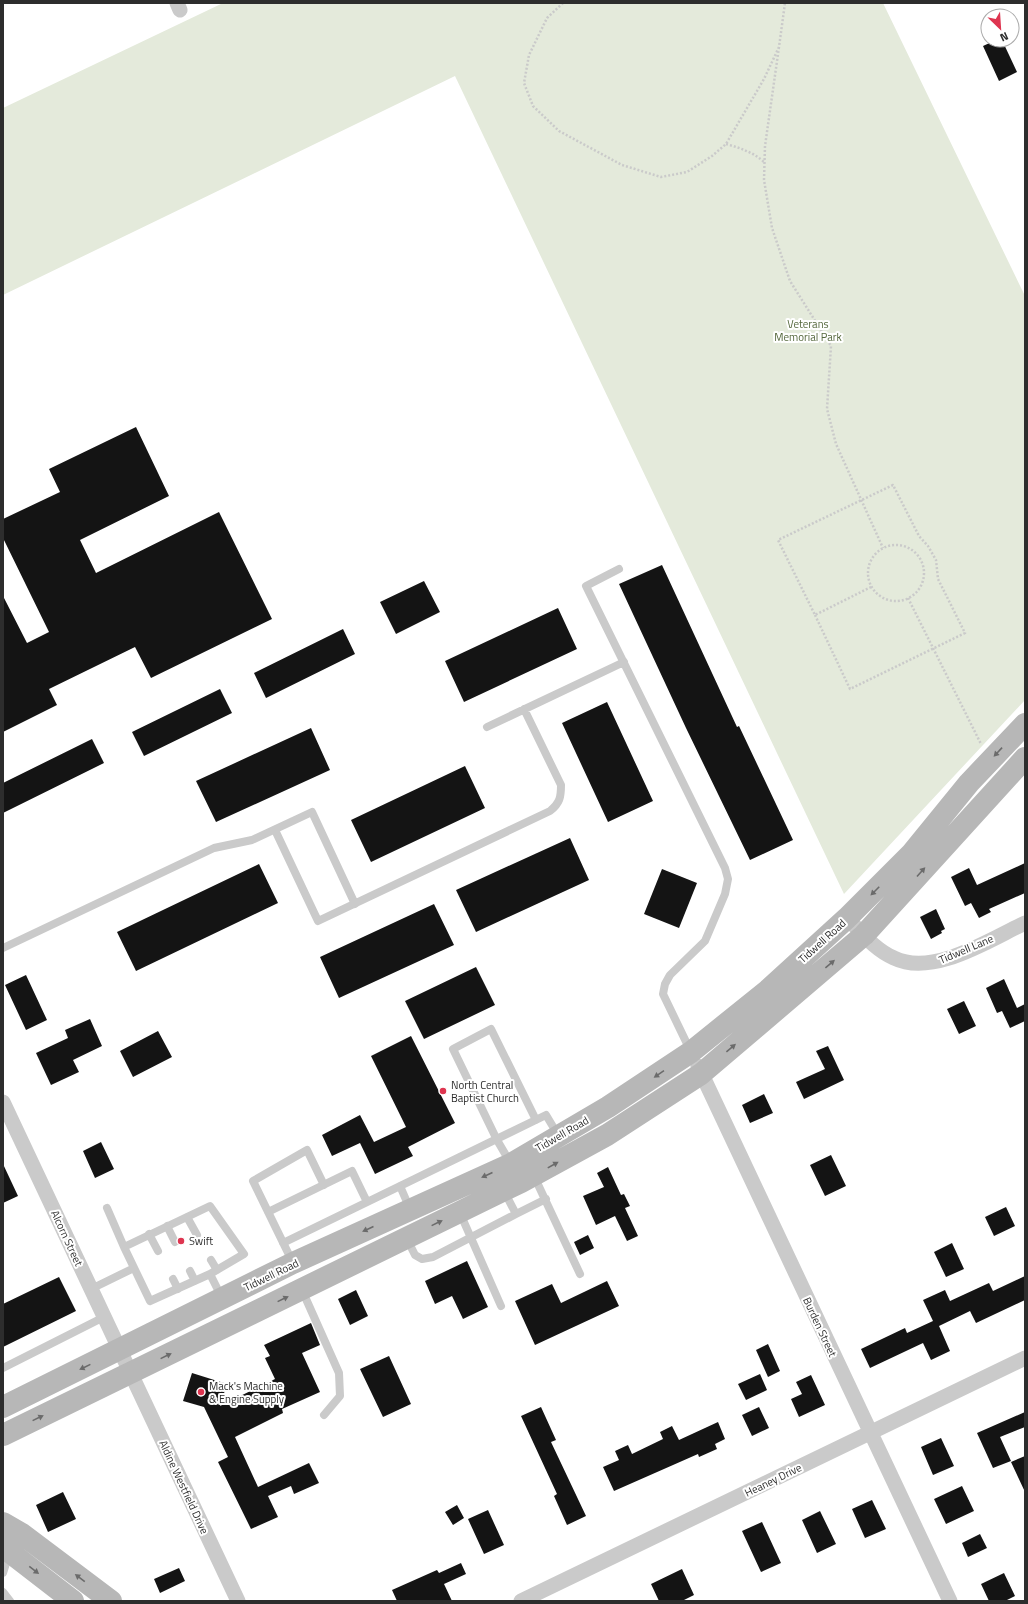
<svg xmlns="http://www.w3.org/2000/svg" width="1028" height="1604" font-family="'Titillium Web',sans-serif">
<style>
.green{fill:#e4eadb}
.building{fill:#141414}
.lines{fill:none;stroke-linecap:round;stroke-linejoin:round}
.path{stroke:#cacaca;stroke-width:2.5;stroke-dasharray:2 2;stroke-linecap:butt}
.service{stroke:#cacaca;stroke-width:8}
.minor{stroke:#cacaca;stroke-width:15}
.secondary{stroke:#b7b7b7;stroke-width:22}
.oneway{fill:#6b6b6b}
.poi-dot{fill:#de3550;stroke:#fff;stroke-width:1.5}
.labels{text-anchor:middle;dominant-baseline:central;stroke-width:4;stroke-linejoin:round;paint-order:stroke}
.park-label{font-size:11px;fill:#54673c;stroke:#fff}
.street-label{font-size:11px;fill:#2d2d2d;stroke:#fff}
.poi-label{font-size:11px;fill:#2d2d2d;stroke:#fff;text-anchor:start}
</style>
<rect width="100%" height="100%" fill="#fff"/>
<path class="green" d="M223,3H883L1025,296V700L844,894L455,76L3,295V108Z"/>
<path class="building" d="M996,40H1002L1017,72L999,81L983,46Z
M136,427L169,496L80,540L96,573L219,512L272,619L151,678L135,647L49,689L57,705L3,732V596L27,643L49,632L3,538V519L60,492L49,469Z
M662,565L737,727L739,726L793,840L750,860L686,728L619,584Z
M424,581L440,612L396,634L380,602Z
M558,608L577,649L464,702L445,661Z
M343,629L355,654L266,698L254,673Z
M220,689L232,713L144,756L132,732Z
M607,702L653,801L608,822L562,723Z
M311,728L330,770L216,822L196,781Z
M92,739L104,763L3,813V783Z
M465,766L485,808L371,862L351,820Z
M570,838L589,880L476,932L456,890Z
M1025,863V893L989,909L991,912L979,918L971,903L965,906L951,877L969,868L977,885Z
M259,864L278,903L136,971L117,932Z
M662,869L697,883L679,928L644,914Z
M434,904L454,945L339,998L320,957Z
M936,909L945,929L941,931L942,933L931,939L920,917Z
M476,967L495,1005L424,1039L405,1001Z
M26,975L47,1020L26,1030L5,985Z
M1004,979L1017,1008L1025,1004V1021L1010,1028L1002,1011L997,1013L986,988Z
M964,1001L976,1026L959,1034L947,1009Z
M90,1019L102,1046L73,1060L79,1072L51,1085L36,1053L68,1038L65,1030Z
M158,1031L172,1057L133,1077L120,1051Z
M411,1036L455,1123L408,1147L413,1156L375,1174L360,1143L332,1156L322,1135L360,1115L374,1142L406,1127L371,1056Z
M828,1046L844,1080L804,1099L796,1082L825,1069L816,1051Z
M764,1094L773,1113L750,1123L742,1105Z
M101,1142L114,1169L95,1178L83,1151Z
M831,1155L846,1186L825,1196L810,1165Z
M3,1164L18,1196L3,1203Z
M608,1167L621,1195L624,1194L630,1206L625,1208L638,1236L627,1241L615,1216L596,1225L583,1196L604,1187L597,1173Z
M1006,1207L1015,1226L994,1236L985,1217Z
M588,1235L594,1248L580,1255L574,1242Z
M952,1243L964,1269L946,1277L934,1252Z
M467,1261L488,1307L463,1319L452,1296L435,1304L425,1281Z
M1025,1276V1300L976,1323L970,1311L939,1326L950,1351L931,1360L923,1343L870,1368L861,1349L905,1328L907,1333L933,1321L923,1300L945,1290L950,1301L989,1283L993,1291Z
M59,1277L76,1311L3,1347V1304Z
M607,1281L619,1306L535,1345L515,1301L552,1284L561,1303Z
M356,1290L368,1316L350,1325L338,1299Z
M311,1323L320,1345L302,1353L320,1392L282,1409L283,1413L235,1437L258,1487L309,1463L319,1483L294,1494L291,1486L268,1496L278,1517L251,1529L218,1462L228,1457L204,1407L183,1401L192,1373L227,1384L220,1406L275,1379L265,1358L270,1356L264,1345Z
M768,1344L780,1371L768,1377L756,1350Z
M389,1356L411,1404L383,1417L360,1369Z
M760,1374L767,1390L746,1400L738,1384Z
M811,1375L825,1405L799,1417L791,1399L802,1394L796,1382Z
M541,1407L556,1440L551,1442L586,1516L567,1525L554,1496L557,1494L521,1416Z
M759,1407L769,1428L752,1436L742,1415Z
M1025,1412V1427L1000,1437L1011,1461L993,1468L977,1433Z
M718,1422L725,1439L715,1444L717,1449L699,1457L698,1454L614,1491L603,1467L619,1460L615,1451L628,1445L632,1454L663,1439L660,1432L672,1426L679,1440Z
M941,1438L954,1466L933,1475L921,1447Z
M1025,1456V1492L1011,1462Z
M962,1486L974,1511L946,1524L934,1499Z
M63,1492L76,1519L48,1532L36,1505Z
M872,1500L886,1529L865,1538L852,1509Z
M457,1505L464,1518L453,1525L445,1512Z
M488,1510L504,1545L484,1554L468,1519Z
M820,1511L836,1544L817,1553L802,1520Z
M762,1522L781,1563L761,1572L742,1531Z
M980,1534L987,1548L968,1557L962,1543Z
M461,1563L466,1574L444,1584L452,1601H397L392,1590L437,1570L439,1573Z
M179,1568L185,1581L160,1593L154,1579Z
M682,1569L694,1595L682,1601H659L651,1584Z
M1004,1573L1015,1596L1005,1601H989L981,1584Z"/>
<g class="lines">
<path class="path" d="M563,3L547,18L529,55L524,83L533,106L559,131L622,165L661,177L687,172L712,156L726,144L764,79L779,47L785,3
M779,47L765,146L764,180L772,228L790,281L831,346L827,409L836,444L883,548
M726,144C740,148 753,152 764,162
M868 573a28 28 0 1 1 56 0a28 28 0 1 1-56 0Z
M908,598L981,744
M815,615L850,689L965,633L938,579L936,560L928,546L919,536L893,485L778,540L815,615L871,587"/>
<path class="service" d="M619,569L586,586L725,868L728,879L725,894L705,941L670,975L665,984L663,994L690,1050
M487,727L624,662
M275,830L318,921L550,811C560,803 561,797 561,785L524,709
M3,948L214,848L252,840L312,812L355,904
M511,1164L497,1140L453,1049L491,1029L536,1120
M534,1176L580,1274
M400,1186L410,1209
M504,1191L516,1214L546,1199
M107,1208L124,1247
M268,1212L352,1171L367,1202
M460,1213L501,1306
M187,1217L197,1235
M167,1226L175,1242
M149,1234L158,1251
M407,1239L415,1255L422,1259L433,1257L516,1214
M283,1243L546,1115L558,1135
M211,1260L217,1270
M293,1263L253,1181L307,1150L324,1185
M190,1271L195,1281
M210,1274L150,1301L124,1247L210,1206L244,1254L210,1274L222,1298
M173,1279L178,1289
M91,1289L134,1268
M302,1290L339,1373L340,1396L324,1415
M3,1368L104,1317
M3,1573L9,1554
M3,1592L10,1601"/>
<path class="minor" d="M177,3L180,10
M847,918C861,932 875,950 894,958C933,977 989,940 1025,923
M698,1066L950,1601
M3,1102L238,1601
M521,1601L1025,1358"/>
<path class="secondary" d="M3,1407L293,1263L511,1164L608,1107L691,1052L768,990L847,918L912,853L969,783L1025,724
M3,1435L521,1182L607,1135L701,1074L864,935L1025,758
M3,1523L22,1534L111,1601
M3,1547L73,1601"/>
</g>
<defs><path id="oneway-solid" d="M-6-.8H1V-3.2L6.5 0L1 3.2V.8H-6Z"/></defs>
<g class="oneway">
<use href="#oneway-solid" transform="translate(998 752) rotate(133)"/>
<use href="#oneway-solid" transform="translate(921 872) rotate(-48)"/>
<use href="#oneway-solid" transform="translate(875 891) rotate(135)"/>
<use href="#oneway-solid" transform="translate(830 964) rotate(-40)"/>
<use href="#oneway-solid" transform="translate(731 1048) rotate(-40)"/>
<use href="#oneway-solid" transform="translate(659 1074) rotate(146)"/>
<use href="#oneway-solid" transform="translate(553 1165) rotate(-29)"/>
<use href="#oneway-solid" transform="translate(487 1175) rotate(156)"/>
<use href="#oneway-solid" transform="translate(437 1223) rotate(-26)"/>
<use href="#oneway-solid" transform="translate(368 1229) rotate(156)"/>
<use href="#oneway-solid" transform="translate(283 1299) rotate(-26)"/>
<use href="#oneway-solid" transform="translate(166 1356) rotate(-26)"/>
<use href="#oneway-solid" transform="translate(85 1367) rotate(154)"/>
<use href="#oneway-solid" transform="translate(38 1418) rotate(-26)"/>
<use href="#oneway-solid" transform="translate(34 1570) rotate(38)"/>
<use href="#oneway-solid" transform="translate(80 1578) rotate(-143)"/>
</g>
<g class="poi-dot">
<circle cx="443" cy="1091" r="4"/>
<circle cx="181" cy="1241" r="4"/>
<circle cx="201" cy="1392" r="4"/>
</g>
<g class="labels">
<g class="park-label">
<text x="808" y="324">Veterans<tspan x="808" dy="13">Memorial Park</tspan></text>
</g>
<g class="street-label">
<text transform="translate(822 941) rotate(-42)">Tidwell Road</text>
<text transform="translate(966 949) rotate(-23)">Tidwell Lane</text>
<text transform="translate(562 1134) rotate(-30)">Tidwell Road</text>
<text transform="translate(67 1238) rotate(65)">Alcorn Street</text>
<text transform="translate(271 1275) rotate(-26)">Tidwell Road</text>
<text transform="translate(820 1327) rotate(65)">Burden Street</text>
<text transform="translate(773 1480) rotate(-26)">Heaney Drive</text>
<text transform="translate(184 1487) rotate(65)">Aldine Westfield Drive</text>
</g>
<g class="poi-label">
<text x="451" y="1085">North Central<tspan x="451" dy="13">Baptist Church</tspan></text>
<text x="189" y="1241">Swift</text>
<text x="209" y="1386">Mack's Machine<tspan x="209" dy="13">&amp; Engine Supply</tspan></text>
</g>
</g>
<rect width="1028" height="1604" fill="none" stroke="#2d2d2d" stroke-width="8"/>
<g transform="translate(1000 28) rotate(155)"><circle r="19" fill="#ffffff" stroke="#ababab"/>
<path d="M0-3L7 15L0 10L-7 15Z" fill="#de3550"/>
<text y="-6" font-size="11" font-weight="bold" text-anchor="middle" fill="#2d2d2d">N</text>
</g>
</svg>
